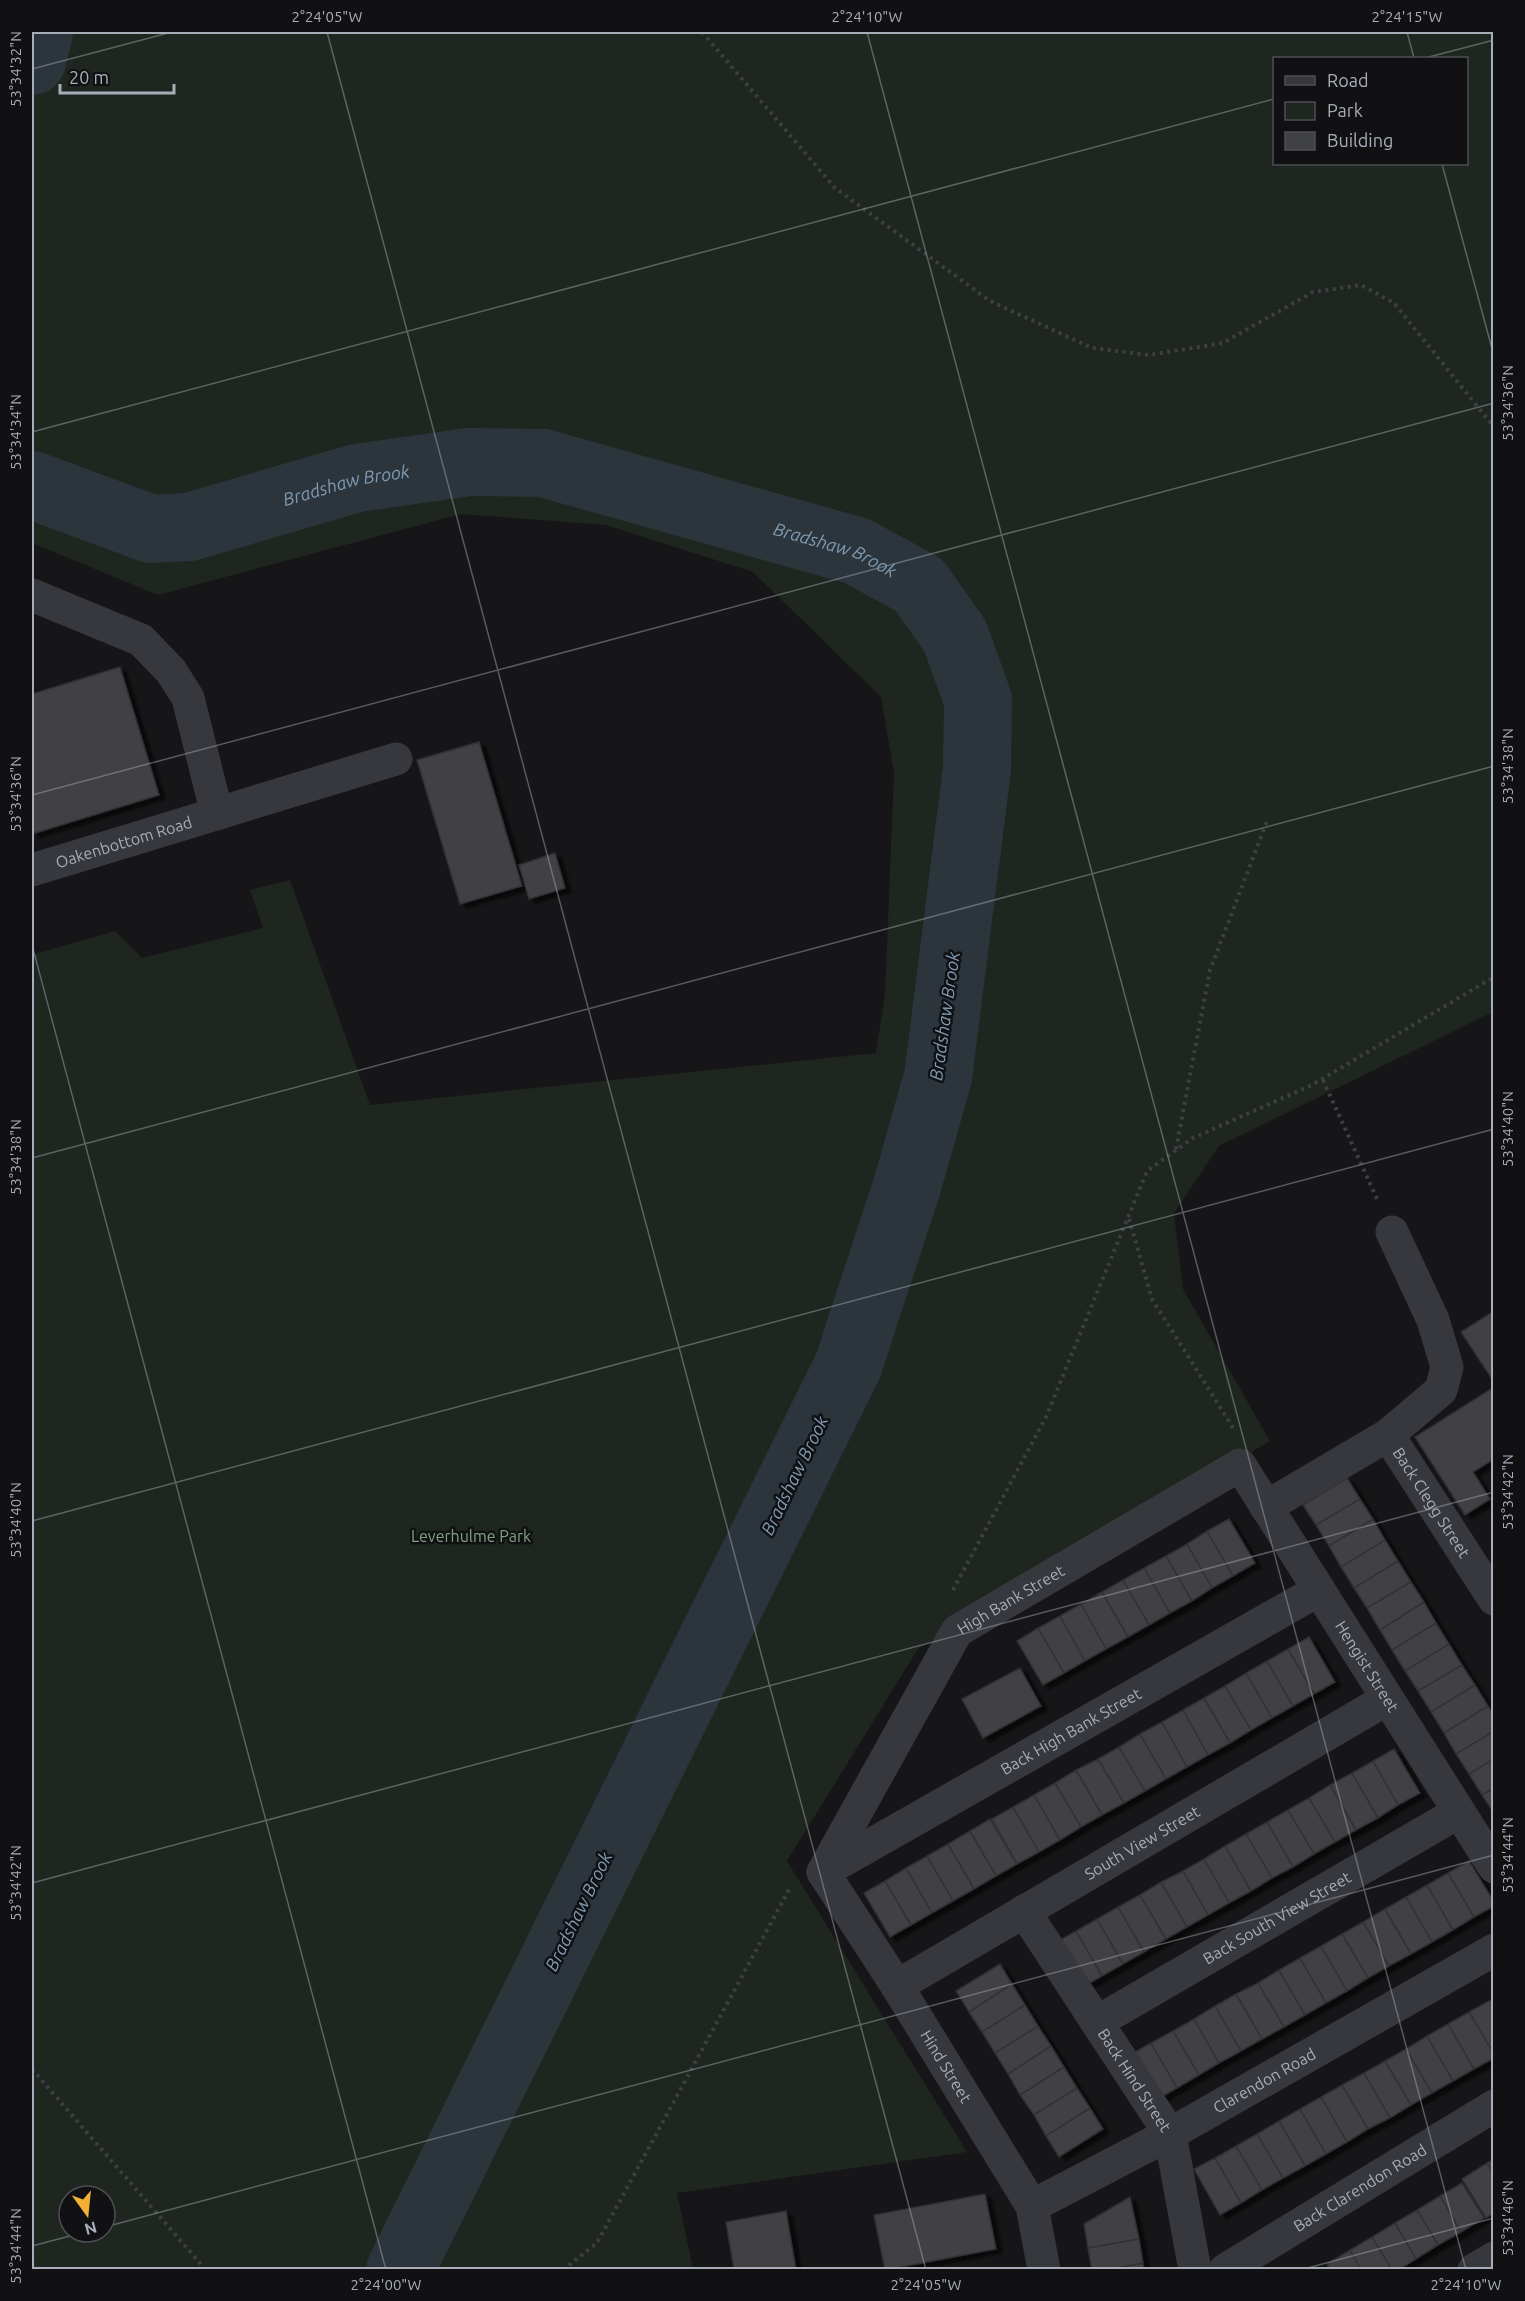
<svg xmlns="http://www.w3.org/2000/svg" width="1525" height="2301" font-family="Ubuntu,sans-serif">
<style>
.green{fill:#1e261f;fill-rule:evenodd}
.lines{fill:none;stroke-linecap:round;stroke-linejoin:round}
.river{stroke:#2c353c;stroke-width:68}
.building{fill:#404145;stroke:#303034;stroke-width:1.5;filter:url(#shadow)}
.path{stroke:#3d3f44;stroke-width:4;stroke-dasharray:3 4.5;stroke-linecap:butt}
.minor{stroke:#37383d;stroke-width:33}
.ticks{fill:none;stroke:#a8adb8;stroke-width:1.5;stroke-opacity:0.45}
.labels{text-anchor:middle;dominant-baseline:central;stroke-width:5;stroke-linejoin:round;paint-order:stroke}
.street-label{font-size:16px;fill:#a8adb8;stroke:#111113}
.park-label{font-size:16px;fill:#7fa381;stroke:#111113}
.water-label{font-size:18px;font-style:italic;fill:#7f9bb3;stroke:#111113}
.neatline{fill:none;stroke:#a8adb8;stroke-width:2}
.ticks-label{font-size:15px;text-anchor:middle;fill:#a8adb8}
</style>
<defs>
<filter id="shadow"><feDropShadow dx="6" dy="4" stdDeviation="1.5" flood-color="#0009"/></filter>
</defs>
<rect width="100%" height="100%" fill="#161618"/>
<path class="green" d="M32,32H1493V1012L1219,1146L1174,1213L1183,1289L1270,1441L918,1649L787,1861L967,2152L677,2193L693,2269L32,2270V955L115,931L142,958L263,928L250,890L290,880L370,1105L876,1053L885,994L894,773L881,697L753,572L606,525L461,514L158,595L32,543ZM1274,58H1466V164H1274ZM69,2196H105V2232H69Z"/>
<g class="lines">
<g class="river">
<path d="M32,61L39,32"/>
<path id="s1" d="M32,485L151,529L189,527L357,478L469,462L543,463L857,551L919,585L955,636L978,700L977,769L938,1077L907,1186L848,1366L400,2270"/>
</g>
</g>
<path class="building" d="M120,667L159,795L32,834V694Z
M479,742L522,886L460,904L417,760Z
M555,853L565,888L529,899L519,865Z
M1494,1311V1382L1461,1332Z
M1494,1387V1459L1473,1472L1490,1499L1465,1515L1415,1437Z
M1347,1478L1360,1499L1316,1525L1303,1505Z
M1360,1499L1373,1519L1329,1546L1316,1525Z
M1229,1519L1255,1563L1233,1576L1207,1531Z
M1373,1519L1385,1540L1341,1567L1329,1546Z
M1207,1531L1233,1576L1212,1588L1187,1544Z
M1385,1540L1398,1561L1354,1588L1341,1567Z
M1187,1544L1212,1588L1192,1601L1166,1556Z
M1166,1556L1192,1601L1170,1613L1144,1568Z
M1398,1561L1411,1582L1367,1608L1354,1588Z
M1144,1568L1170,1613L1149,1625L1123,1580Z
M1123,1580L1149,1625L1128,1637L1102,1592Z
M1411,1582L1424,1602L1380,1630L1367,1608Z
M1102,1592L1128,1637L1106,1649L1081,1604Z
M1424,1602L1436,1623L1392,1650L1380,1630Z
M1081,1604L1106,1649L1085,1661L1060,1616Z
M1060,1616L1085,1661L1064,1673L1038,1628Z
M1436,1623L1449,1644L1405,1671L1392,1650Z
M1038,1628L1064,1673L1043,1685L1017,1641Z
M1309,1637L1335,1682L1314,1694L1288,1649Z
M1449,1644L1462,1665L1418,1691L1405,1671Z
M1288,1649L1314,1694L1293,1706L1267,1661Z
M1267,1661L1293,1706L1272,1718L1246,1673Z
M1462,1665L1475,1685L1431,1712L1418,1691Z
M1020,1668L1041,1706L983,1738L962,1699Z
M1246,1673L1272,1718L1251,1730L1225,1686Z
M1475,1685L1488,1706L1444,1733L1431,1712Z
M1225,1686L1251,1730L1230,1743L1204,1698Z
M1204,1698L1230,1743L1208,1755L1183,1710Z
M1488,1706L1494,1715V1731L1456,1754L1444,1733Z
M1183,1710L1208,1755L1187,1767L1162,1722Z
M1162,1722L1187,1767L1166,1779L1140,1734Z
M1494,1731V1759L1469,1774L1456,1754Z
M1140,1734L1166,1779L1145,1791L1119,1747Z
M1119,1747L1145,1791L1124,1803L1098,1759Z
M1394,1749L1420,1793L1398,1805L1373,1761Z
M1098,1759L1124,1803L1102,1815L1076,1770Z
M1494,1759V1788L1482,1795L1469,1774Z
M1373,1761L1398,1805L1378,1818L1352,1773Z
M1076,1770L1102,1815L1081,1827L1055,1783Z
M1352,1773L1378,1818L1356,1830L1330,1785Z
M1055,1783L1081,1827L1060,1840L1034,1795Z
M1330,1785L1356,1830L1335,1842L1309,1798Z
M1494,1788V1813L1482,1795Z
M1034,1795L1060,1840L1039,1852L1013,1807Z
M1309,1798L1335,1842L1314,1854L1288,1810Z
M1013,1807L1039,1852L1017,1864L992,1819Z
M1288,1810L1314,1854L1293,1867L1267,1822Z
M990,1819L1017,1864L996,1876L970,1831Z
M1267,1822L1293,1867L1272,1878L1246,1834Z
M970,1831L996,1876L974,1889L948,1844Z
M1246,1834L1272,1878L1251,1891L1225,1846Z
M948,1844L974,1889L953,1901L927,1856Z
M1225,1846L1251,1891L1229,1903L1204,1859Z
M927,1856L953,1901L932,1913L906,1868Z
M1204,1859L1229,1903L1208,1915L1183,1871Z
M1469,1861L1494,1902V1906L1474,1917L1448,1873Z
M906,1868L932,1913L911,1925L885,1881Z
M1183,1871L1208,1915L1187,1927L1161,1882Z
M1448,1873L1474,1917L1453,1930L1427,1885Z
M885,1881L911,1925L890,1937L864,1893Z
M1161,1882L1187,1927L1166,1939L1140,1895Z
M1427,1885L1453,1930L1432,1942L1406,1897Z
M1140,1895L1166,1939L1144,1952L1118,1907Z
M1406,1897L1432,1942L1411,1954L1385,1909Z
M1118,1907L1144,1952L1123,1964L1097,1919Z
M1385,1909L1411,1954L1389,1966L1363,1922Z
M1097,1919L1123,1964L1102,1976L1076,1931Z
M1363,1922L1389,1966L1368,1978L1342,1934Z
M1076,1931L1102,1976L1081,1988L1055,1943Z
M1342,1934L1368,1978L1347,1991L1321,1946Z
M1321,1946L1347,1991L1326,2003L1300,1958Z
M1300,1958L1326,2003L1305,2015L1279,1970Z
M1000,1964L1012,1984L969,2012L956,1991Z
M1279,1970L1305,2015L1284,2027L1258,1983Z
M1258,1983L1284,2027L1262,2039L1236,1994Z
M1012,1984L1025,2005L982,2032L969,2012Z
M1236,1994L1262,2039L1241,2051L1215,2006Z
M1491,2000L1494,2005V2054L1469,2012Z
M1025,2005L1038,2026L995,2053L982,2032Z
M1215,2006L1241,2051L1219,2063L1194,2019Z
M1469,2012L1494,2054V2058L1474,2069L1448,2024Z
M1194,2019L1219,2063L1199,2075L1173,2031Z
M1448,2024L1474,2069L1453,2081L1427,2036Z
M1038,2026L1051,2046L1008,2074L995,2053Z
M1173,2031L1199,2075L1177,2088L1151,2043Z
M1427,2036L1453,2081L1432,2093L1406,2049Z
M1151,2043L1177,2088L1156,2100L1130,2055Z
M1051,2046L1064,2067L1020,2095L1008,2074Z
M1406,2049L1432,2093L1411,2105L1385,2061Z
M1385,2061L1411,2105L1390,2118L1364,2073Z
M1064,2067L1077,2088L1034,2115L1020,2095Z
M1364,2073L1390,2118L1368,2129L1342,2085Z
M1342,2085L1368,2129L1347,2142L1321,2097Z
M1077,2088L1090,2108L1046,2136L1034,2115Z
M1321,2097L1347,2142L1326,2154L1300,2109Z
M1090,2108L1103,2129L1059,2157L1046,2136Z
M1300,2109L1326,2154L1305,2166L1279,2121Z
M1279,2121L1305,2166L1283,2178L1257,2134Z
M1257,2134L1283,2178L1262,2190L1236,2146Z
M1236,2146L1262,2190L1241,2203L1215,2158Z
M1215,2158L1241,2203L1220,2215L1194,2169Z
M1494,2159V2174L1487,2163Z
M1487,2163L1494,2174V2213L1486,2218L1462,2179Z
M1462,2183L1484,2218L1461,2232L1440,2196Z
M985,2194L996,2249L885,2270L874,2215Z
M1440,2196L1461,2232L1438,2245L1417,2210Z
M1130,2197L1139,2239L1088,2248L1084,2224Z
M1417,2210L1438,2245L1416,2259L1395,2223Z
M786,2211L796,2270H734L726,2222Z
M1395,2223L1416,2259L1398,2270H1392L1372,2237Z
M1372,2237L1392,2270H1361L1350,2250Z
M1139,2239L1143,2263L1105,2270H1092L1088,2248Z
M1350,2250L1361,2270H1331L1327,2264Z
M1143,2263L1144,2270H1105Z"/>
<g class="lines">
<path class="path" d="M702,32L835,188L990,301L1092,348L1149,355L1223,343L1313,292L1361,285L1394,303L1494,427
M1323,1080L1378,1201
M1176,1149L1210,970L1267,821
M1129,1219L1152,1299L1235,1431
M953,1590L1046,1417L1147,1171L1193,1138L1312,1085L1494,977
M32,2069L206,2270
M32,2264L41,2270
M563,2270L597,2243L791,1886"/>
<g class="minor">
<path d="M32,595L141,640L171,671L188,698L217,814"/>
<path id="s2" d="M32,870L396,759"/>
<path d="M1388,1435L1441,1390L1447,1367L1433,1320L1392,1232"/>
<path id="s3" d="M1266,1507L1388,1435L1494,1599"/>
<path id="s4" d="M823,1872L957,1631L1240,1465L1494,1867"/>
<path id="s5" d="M823,1872L1319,1590"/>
<path id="s6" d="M823,1872L897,1986L1032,2206L1044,2270"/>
<path id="s7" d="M1024,1911L1170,2134L1195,2270"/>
<path id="s8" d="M897,1986L1387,1699"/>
<path id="s9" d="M1097,2022L1459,1812"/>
<path id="s10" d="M1032,2206L1170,2134L1494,1950"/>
<path id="s11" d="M1225,2270L1494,2106"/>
<path d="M1474,2270L1494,2258"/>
</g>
</g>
<path class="ticks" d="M327,32L926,2270M867,32L1466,2270M1407,32L1414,58M1425,58L1494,40M32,69L172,32M1442,164L1494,356M32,432L1274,99M32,795L1494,403M32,945L386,2270M32,1158L1494,766M32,1521L1494,1129M32,1883L1494,1492M105,2227L1494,1855M32,2246L85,2232M1300,2270L1494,2218"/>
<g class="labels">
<g class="street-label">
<text stroke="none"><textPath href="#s2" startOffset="96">Oakenbottom Road</textPath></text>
<text stroke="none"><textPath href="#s3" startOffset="222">Back Clegg Street</textPath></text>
<text stroke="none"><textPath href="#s4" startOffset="338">High Bank Street</textPath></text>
<text stroke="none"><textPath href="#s4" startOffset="842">Hengist Street</textPath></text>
<text stroke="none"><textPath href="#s5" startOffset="285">Back High Bank Street</textPath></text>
<text stroke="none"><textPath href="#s8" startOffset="284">South View Street</textPath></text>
<text stroke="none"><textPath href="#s9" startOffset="208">Back South View Street</textPath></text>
<text stroke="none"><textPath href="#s6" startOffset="230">Hind Street</textPath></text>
<text stroke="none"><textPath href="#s7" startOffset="202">Back Hind Street</textPath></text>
<text stroke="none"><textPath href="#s10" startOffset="264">Clarendon Road</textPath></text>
<text stroke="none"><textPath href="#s11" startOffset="158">Back Clarendon Road</textPath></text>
</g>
<g class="park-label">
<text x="471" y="1536">Leverhulme Park</text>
</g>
<g class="water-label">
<text stroke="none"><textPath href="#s1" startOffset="328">Bradshaw Brook</textPath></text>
<text stroke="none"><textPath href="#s1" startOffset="832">Bradshaw Brook</textPath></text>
<text transform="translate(944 1016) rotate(-82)">Bradshaw Brook</text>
<text transform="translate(794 1475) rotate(-64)">Bradshaw Brook</text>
<text transform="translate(578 1911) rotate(-64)">Bradshaw Brook</text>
</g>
</g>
<rect width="1525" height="2301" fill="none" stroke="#111113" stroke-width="66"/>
<rect x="1273" y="57" width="195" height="108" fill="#111113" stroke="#4d4f55" stroke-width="1.5"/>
<rect x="1285" y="76" width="30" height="9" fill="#37383d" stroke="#4d4f55" stroke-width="1.5"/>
<text x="1327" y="87" font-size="18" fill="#a8adb8">Road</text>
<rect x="1285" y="102" width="30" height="18" fill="#1e261f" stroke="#4d4f55" stroke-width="1.5"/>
<text x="1327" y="117" font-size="18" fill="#a8adb8">Park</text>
<rect x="1285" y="132" width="30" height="18" fill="#404145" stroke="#4d4f55" stroke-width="1.5"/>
<text x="1327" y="147" font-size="18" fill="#a8adb8">Building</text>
<g transform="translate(87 2214) rotate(165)"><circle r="28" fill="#111113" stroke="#4d4f55" stroke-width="1.5"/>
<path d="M0-4.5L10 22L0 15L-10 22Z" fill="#f2b134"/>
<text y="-9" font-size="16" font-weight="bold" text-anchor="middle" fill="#a8adb8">N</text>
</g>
<path d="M60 84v9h114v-9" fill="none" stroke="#a8adb8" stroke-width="3"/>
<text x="69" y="84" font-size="18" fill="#a8adb8" stroke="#111113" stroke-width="4.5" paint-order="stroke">20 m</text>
<rect x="33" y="33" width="1459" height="2235" class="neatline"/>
<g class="ticks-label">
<text x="327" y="22">2°24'05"W</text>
<text x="867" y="22">2°24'10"W</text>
<text x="1407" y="22">2°24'15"W</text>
<text transform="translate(16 69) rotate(-90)" y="5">53°34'32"N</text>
<text transform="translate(1508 403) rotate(-90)" y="5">53°34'36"N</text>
<text transform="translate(16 432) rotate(-90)" y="5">53°34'34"N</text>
<text transform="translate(1508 766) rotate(-90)" y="5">53°34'38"N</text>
<text transform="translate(16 794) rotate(-90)" y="5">53°34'36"N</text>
<text transform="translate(1508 1129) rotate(-90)" y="5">53°34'40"N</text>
<text transform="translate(16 1157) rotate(-90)" y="5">53°34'38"N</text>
<text transform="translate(1508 1492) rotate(-90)" y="5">53°34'42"N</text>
<text transform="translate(16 1520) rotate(-90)" y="5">53°34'40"N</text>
<text transform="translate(1508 1855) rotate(-90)" y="5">53°34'44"N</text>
<text transform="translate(16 1883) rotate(-90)" y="5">53°34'42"N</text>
<text transform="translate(1508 2218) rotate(-90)" y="5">53°34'46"N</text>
<text transform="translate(16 2246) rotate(-90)" y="5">53°34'44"N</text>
<text x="386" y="2290">2°24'00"W</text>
<text x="926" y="2290">2°24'05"W</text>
<text x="1466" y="2290">2°24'10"W</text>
</g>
</svg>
